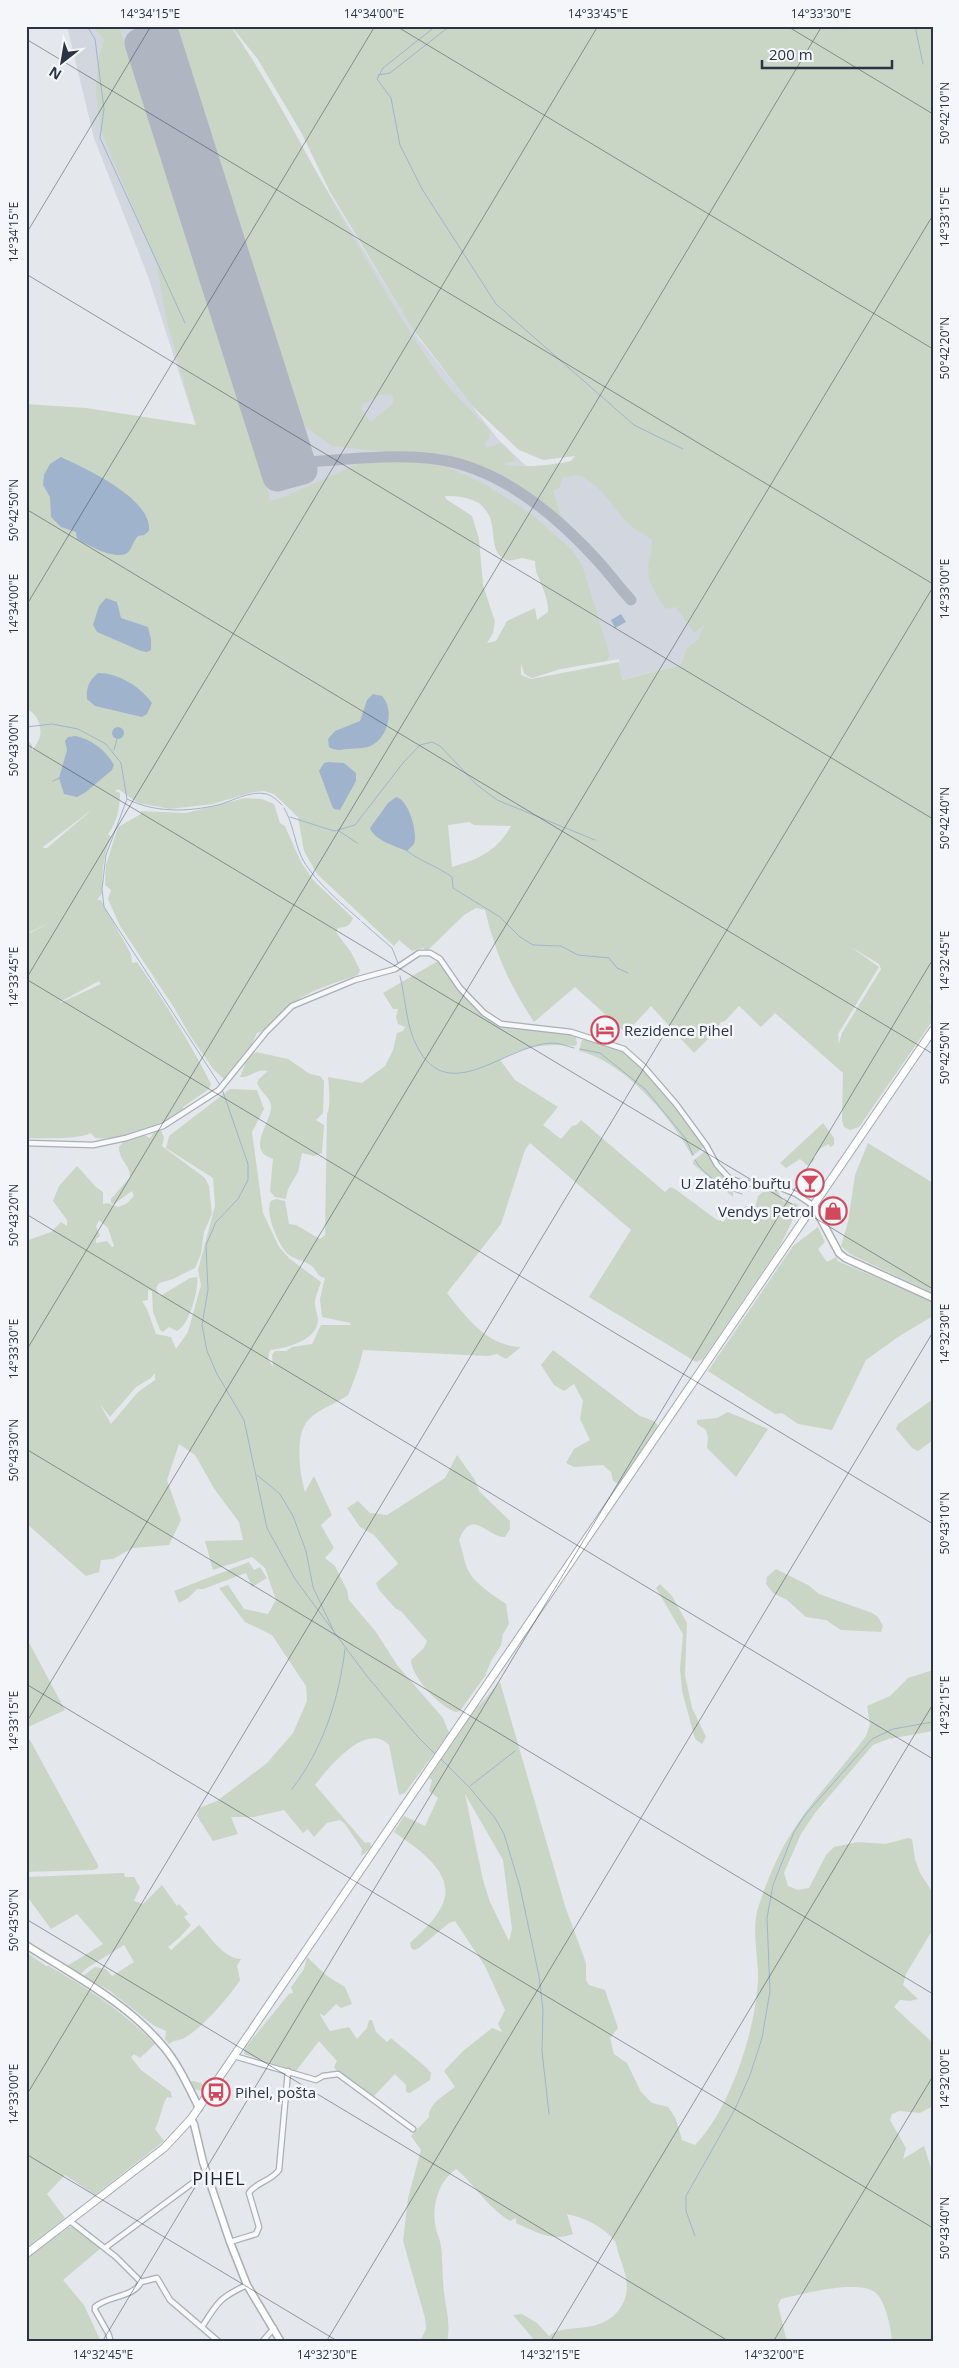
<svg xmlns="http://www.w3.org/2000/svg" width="959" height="2368" font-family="'Open Sans',sans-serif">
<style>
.built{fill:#d2d6de}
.green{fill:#c9d6c5;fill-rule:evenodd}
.water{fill:#9fb4cc}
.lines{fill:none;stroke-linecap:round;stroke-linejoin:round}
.stream{stroke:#9fb4cc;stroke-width:1}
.taxiway{stroke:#b0b6c1;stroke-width:11}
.runway{stroke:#b0b6c1;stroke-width:29}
.street-casing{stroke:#a9aeb7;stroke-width:7}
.secondary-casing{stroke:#a9aeb7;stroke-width:9}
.primary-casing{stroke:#a3abb8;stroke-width:9}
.street{stroke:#f7f8fa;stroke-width:4.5}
.secondary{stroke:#fff;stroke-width:6}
.primary{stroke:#fff;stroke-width:7}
.ticks{fill:none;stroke:#2b3445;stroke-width:1;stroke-opacity:0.45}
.labels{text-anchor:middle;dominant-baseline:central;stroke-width:5;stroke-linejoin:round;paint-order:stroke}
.poi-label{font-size:15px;fill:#2b3445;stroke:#f4f6f9;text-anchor:start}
.quarter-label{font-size:18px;letter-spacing:1px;fill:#1d2536;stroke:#f4f6f9}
.neatline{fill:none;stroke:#2b3445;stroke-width:2}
.ticks-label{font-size:12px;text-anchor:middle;fill:#2b3445}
</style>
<rect width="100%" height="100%" fill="#e4e7ec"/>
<path class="built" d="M67,26H231L327,190L419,339L498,439L526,466L668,479L705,623L698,639L686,649L681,665L621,680L619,659L560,669L532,678L527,676L524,673L536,621L548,612L549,601L536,572L535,561L522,558L479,502L413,475L269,502L196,426L149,279L94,138Z"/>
<path class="green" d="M93,26H119L271,501L286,496L378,455L447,467L481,482L530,513L571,549L582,565L609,653V657L606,661L560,669L532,678L524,673L521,664V675L531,679L619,662L622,680L681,665L686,649L698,639L704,625L694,633L676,607L666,609C657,596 648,584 648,568C649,558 653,550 652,540C643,533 631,528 624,519C610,503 599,483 578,475L562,478L560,487L553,491L562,519L558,525L512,492L475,471L441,458L332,446L303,425L280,358L192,74L175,26H230C280,97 315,175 360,249C385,291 411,336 439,375C454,395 474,412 490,431L488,440L484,444L487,448L501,443L514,456L515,461L503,464C522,469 552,465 571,461L575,456L543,460L519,450L471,405L412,328L330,192L301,132L257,58L231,26H933V737L931,740L933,742V997L930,1002L933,1003V1020L859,1127L850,1130L844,1127L842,1120L843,1073L775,1013L761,1027L739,1006L725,1021L721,1022L714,1033L694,1053L651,1006L626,1033L575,987L534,1022C508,981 497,958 485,910L476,908L464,915L427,951L423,948L412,951L399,940L394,946L317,874L304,851L298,817L274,794L264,791L253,792L213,804L170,809L138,803L118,789L115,791L120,793C120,807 117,823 108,834L111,837C103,857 102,873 102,894L97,900H101L131,954L132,963L137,962C164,1001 190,1042 211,1084L209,1089L183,1107V1110L171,1116V1119C157,1129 112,1141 95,1138L91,1133C76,1140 45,1138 26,1138V935L53,921L26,934V738L32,745V751C35,746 39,741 40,736C42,725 37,713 26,709V404L86,408L196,425L166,318L157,265L101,131L96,94L98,62L104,40ZM389,394L393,396V404L370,422L362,409V405L380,395ZM445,496C514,496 480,545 504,559C511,563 517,558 523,558C527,558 531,560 535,561C536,579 549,594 548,612L537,620L535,608L507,621L496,641L487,643L493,633L495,622L483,585L479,539L472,516L446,499ZM94,808L47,848H44L34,840L43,847ZM469,822L474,825L511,826C497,851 479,859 452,867L448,825ZM851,947L879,964L881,969L842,1033L839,1043L838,1034L879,967ZM99,981L101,984L60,1003V1002Z
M245,798L262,799L274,804L280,823L285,826L301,862L314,881L353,918C350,926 346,927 338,928L336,932L351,952L360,970L358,975C333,983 307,991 286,1008C277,1015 269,1032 257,1033L252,1044L230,1071L225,1080L213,1069L191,1037L173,1006L120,926L108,899L111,890L105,885L106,865L118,827L141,814V811L186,813Z
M438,961L463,993L499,1025L572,1033L576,1037L577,1044L575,1046C548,1043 523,1046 500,1060L515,1080L558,1107L543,1125L561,1139L572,1126L576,1125L581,1120L665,1192L670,1187L675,1189L717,1220L724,1222L729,1209L737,1213L746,1206L755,1208L758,1196L763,1192L777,1190L783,1201L797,1204L799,1207L780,1246L703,1359L696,1362L589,1297L631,1230L530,1143L525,1150L501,1224L447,1293C467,1318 487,1346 521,1347L506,1359L497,1354L488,1356L363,1350C361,1362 353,1384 348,1395C335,1405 316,1409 306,1423C295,1438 300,1476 305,1492L314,1476L332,1515L321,1525L334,1548L325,1558L335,1566L347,1590L349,1600L376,1632L397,1665L443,1718L449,1733L405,1793L399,1795L389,1745C366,1721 329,1767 315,1785L365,1843L370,1842L371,1848L361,1856L362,1849L345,1824L340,1820L327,1823L314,1837L308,1829L303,1833L284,1810L254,1817H231L238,1834L213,1841L197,1816L199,1808L217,1801L267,1763L293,1733L307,1701L306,1686L272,1635L245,1622L219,1588L228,1585L244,1609L268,1614L276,1600L265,1568L252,1557L213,1570L205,1541L243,1540L239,1522L215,1490L195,1455L179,1444L167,1480L181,1520L169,1545L133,1548L113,1559L101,1560L99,1572L86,1576L26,1523V1241L51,1232L61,1222L67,1226V1220L53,1201L59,1186L77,1166L96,1187L103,1192V1204L107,1203L118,1207L126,1204L134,1196L132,1191L114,1204L111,1203V1199L130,1177C130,1164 119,1161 119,1147L124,1141L144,1135L150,1138L154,1132L161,1130L164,1138L162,1146L205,1178L209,1186L212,1214L204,1232L201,1254L195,1268L173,1279L159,1283L156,1288L159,1295H162L190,1278L197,1277C199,1290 189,1326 177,1331L169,1327L163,1332L160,1330L153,1312L152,1291L148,1290V1300L142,1301L147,1309L156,1334L171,1337L176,1349L188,1332L201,1285L198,1270L215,1206L213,1178L166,1148L169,1136L230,1089L257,1090L264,1109L252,1132L263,1213L279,1247L290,1259L321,1282C319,1288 316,1295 315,1301C314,1307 318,1314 318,1321C316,1341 286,1348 270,1350L268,1359L273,1367L272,1355L275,1351H286L292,1347L312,1344L321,1325H351L350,1323L322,1317L320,1299L325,1278C318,1276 318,1274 314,1268C309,1262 296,1260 289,1255C279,1247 264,1212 271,1201L276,1199L285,1201L289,1224L296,1225L320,1239L325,1235L327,1114C331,1107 329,1086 328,1077L362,1083L385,1066L393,1050L397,1033L403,1031L405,1027L398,1024L396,1017L398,1009H393L383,993ZM99,1220L108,1228L114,1246L112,1247L107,1241L96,1243V1239L100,1236L96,1226ZM155,1373V1380L138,1392L111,1424L100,1404L110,1417L136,1387L151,1378Z
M585,1039C597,1042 612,1044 622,1050C651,1069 686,1119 704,1147L692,1156C672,1117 623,1061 579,1051L582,1040Z
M256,1052L288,1059L310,1074L320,1076L324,1081L323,1113L316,1120L324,1125L322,1153L314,1156L302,1153L298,1172L288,1189L286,1199L275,1197L270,1191L273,1159C270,1157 265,1156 263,1153C253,1142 271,1119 271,1108C272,1098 260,1092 257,1083L259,1079L268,1071C257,1068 250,1078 240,1077L248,1057Z
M823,1123L834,1138V1145L830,1147L829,1144L821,1148L813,1157L815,1159L808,1166L800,1159L786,1168L780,1163Z
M868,1143L933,1183V1293L850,1254L841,1246L848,1222L855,1175Z
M704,1152H708C713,1162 720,1169 726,1177C729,1182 727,1186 733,1192V1197L693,1164V1161Z
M818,1227L825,1242L818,1249L827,1262L836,1257L838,1261L933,1302V1316L901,1335L866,1360L832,1430L798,1424L782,1413L775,1414L708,1371L793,1246Z
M553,1350L640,1416L654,1421L658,1426L619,1484L613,1481L611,1472L603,1465L574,1467L566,1463L574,1449L590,1440L580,1419L583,1401L574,1384L564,1391L554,1385L541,1365Z
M933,1399V1440L918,1451L912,1448L896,1429L898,1424Z
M728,1412L768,1429L736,1477L707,1448L708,1437L706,1430L697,1424V1420L717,1418Z
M457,1455L475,1480L479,1491L510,1521V1529L505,1537C489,1539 472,1506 459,1540C462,1549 464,1560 467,1568C474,1584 492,1594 506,1604L509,1624L503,1634L501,1645L491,1661L485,1676L460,1711L456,1712C441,1708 411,1677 411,1660L424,1648L427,1641L401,1611L396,1609L379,1590L376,1583L398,1564L397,1562L374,1535L360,1527L347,1508L358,1501L370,1513L387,1515L445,1478Z
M249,1562L254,1570L260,1567L267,1578L252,1587L246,1573L203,1589H197L188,1598L179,1603L174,1591Z
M776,1569L808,1585L819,1594L872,1613L878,1617L883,1626L881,1632L841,1630L826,1620L806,1617L787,1600L773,1593L766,1584L767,1577Z
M660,1584L672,1596L687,1623L685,1675L692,1708L706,1737L702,1744L695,1739L682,1691L680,1669L683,1634L656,1588Z
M26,1637L65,1710L26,1728Z
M933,1670V1731L888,1739L873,1745L815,1813L801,1834L784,1873L788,1886L798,1890L809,1888L826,1855L834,1847L858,1842L885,1844L908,1838L912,1839L915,1859L920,1873L933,1893V1929L906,1974L903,1985L918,1999L910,2001L900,2000L894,2007L933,2043V2106L920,2113L899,2111L892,2114L890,2120L906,2148L903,2159L924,2146L933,2174V2342H892C891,2328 886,2304 877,2294C862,2278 801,2294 781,2299L778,2305L787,2342H536L513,2315L522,2314L537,2323L549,2336C563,2322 602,2337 621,2307C632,2290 625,2272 619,2255C617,2250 617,2244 614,2240C602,2226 585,2218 567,2214L573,2234C552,2242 536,2232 516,2223V2218L510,2221C485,2205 477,2187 456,2169C439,2181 432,2204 435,2224C436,2232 440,2239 441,2246C443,2262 442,2277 444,2292C446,2310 451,2324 447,2342H420L426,2329L425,2318L403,2241L408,2198L421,2150L411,2136L429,2117C428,2104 446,2094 455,2087L444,2071L463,2051L492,2028L502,2032L498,2024L505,2010L485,1966L455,1921L449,1923L419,1948L414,1950L411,1948L410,1943C420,1933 432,1923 439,1911C462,1876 418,1849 394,1832L404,1816L425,1826L438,1798L429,1791L432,1780L429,1778L475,1710L500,1682L565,1906L586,1963V1980L589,1985L605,1990L618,2028L610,2038L614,2054L627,2063L641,2092L652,2103L668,2107L676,2119L682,2140L695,2145C730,2110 757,2027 758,1977C758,1954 751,1927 759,1905C768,1878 780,1849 796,1826C817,1794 844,1766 866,1736L870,1724L867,1706L890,1696L908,1678ZM465,1794L503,1860L512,1929L509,1941L490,1902L483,1880Z
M26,1738L30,1740L98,1865V1868L94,1870L26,1872Z
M124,1873L125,1877H134L140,1887L134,1901L143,1904L162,1885L177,1906L179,1904L188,1914L184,1917L191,1925L179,1938L168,1947L171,1950L199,1925C210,1936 224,1959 241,1959L237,1966L240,1980C230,1996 203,2027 186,2037C180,2041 175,2039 169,2044L165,2039L166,2031L153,2025L110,1991L83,1976L95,1967L106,1969L112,1976L134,1962L124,1945L87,1968L81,1974L67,1966L103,1944L77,1914L51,1929L26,1895V1877Z
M26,1952L46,1966H49C87,1988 124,2012 155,2044L140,2058L134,2054L131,2057L141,2070L171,2092L172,2098L167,2097C161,2107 161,2118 155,2129L164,2141L95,2195L65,2175L47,2194L65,2218L26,2248Z
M307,1957L327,1976L345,1987L352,2004L341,2008L336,2004L324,2016L319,2013L330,2031L349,2027L357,2039L367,2028L369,2020H372L376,2032L387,2042L391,2038L427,2068L431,2073L430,2080L410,2093L406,2092V2085L395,2074L374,2096L337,2071L334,2067L337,2061L319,2041L296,2071L244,2054L245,2048L289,1994L293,1993L291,1987L304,1969Z
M193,2081L201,2083L206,2089L202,2091L193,2089L189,2082Z
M69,2227H72L101,2248L63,2280L84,2305L101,2342H26V2259Z"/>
<path class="water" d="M61,457C86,469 152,498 149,531L144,535L138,536C134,540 133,545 130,550C121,564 88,545 77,539L76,532L61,527L51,517L50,497L43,485L44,475L50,464Z
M106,598L117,602L121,618L148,627L151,639V650L147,652L141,651L97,632L93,625L99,606Z
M621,614L626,622L615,628L611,620Z
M98,673C118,673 140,686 152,703L147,714L142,717L95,706L87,699C86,687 89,681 98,673Z
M373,694L382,696C394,709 389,734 374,744C368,749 356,748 348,749C341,750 335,751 329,747L328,739L335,731L360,721L367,700Z
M112 733a6 6 0 1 1 12 0a6 6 0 1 1-12 0Z
M75,736C91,739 106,750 114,765L112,770L86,792L77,797L64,794L59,778L67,750L65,741L68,737Z
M328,762L344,763L356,773V781L340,810L334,809L332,806L319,771L324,763Z
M396,797C409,800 418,832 414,844L407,851C396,847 373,839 370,828L388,803Z"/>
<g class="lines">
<path class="stream" d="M87,26L95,39L104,109L100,138L185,323
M436,26L383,68L377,79L391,98L400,145L422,189L496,304L634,425L683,449
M915,26L923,64
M378,75L390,73L450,26
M26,727L52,724L78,729L106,744L121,763L127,799L106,855L102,889L104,907L220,1085
M114,750L117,739
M53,781L59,778
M127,799C155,813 187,812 218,805C233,801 250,790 267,794C273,796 278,801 282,805
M284,808C293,823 294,840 301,856C311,878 342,904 360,920
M290,817L334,831L355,825L403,763L420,745L432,742L440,746L477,785L497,800L595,840
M339,831L357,843
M407,851C422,862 438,867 452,877L453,888L500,917L520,937L533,945L561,946L578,955L609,958L617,968L628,973
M362,922L392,948L398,963
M400,976C405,996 406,1021 414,1040C445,1112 503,1045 552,1043C559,1043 567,1046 574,1048
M580,1049L600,1053L645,1089L686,1139L693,1155
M222,1089L248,1164V1180L238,1199L216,1222L206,1245L208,1290L202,1325L207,1351L217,1374L244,1420L267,1528L295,1579L366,1675L417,1736L435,1754
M695,1160C703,1175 727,1190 742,1194
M257,1475L280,1494L293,1516L306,1551L313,1587L335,1634
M440,1758L469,1787L495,1818L504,1834L520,1887L539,1976L543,2010L542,2051L549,2114
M470,1786L515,1751
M292,1789C323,1749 339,1699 345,1649
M695,2236L686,2211V2196L735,2109L750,2075L762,2038L770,1991L767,1918L773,1885L794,1832L805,1815L872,1739L893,1729L933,1722"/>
<path class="taxiway" d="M287,463C336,461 387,453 435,459C499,467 555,514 597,560C609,573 619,587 631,600"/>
<path class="runway" d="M165,35L301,463L303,470L277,477L139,43Z"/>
<g class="street-casing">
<path id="street" d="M26,1143L93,1145L126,1138L163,1126L219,1090L266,1032L292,1006L355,980L395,969L419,953H430L440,959L460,988L484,1013L501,1024L571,1032L624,1049L644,1067L676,1104L706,1145L717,1165L729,1178L739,1182L781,1188L796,1194L814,1206
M234,2056L316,2080L323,2076L338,2074L413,2129
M70,2221L116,2257L141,2282C133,2298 109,2295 95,2307V2310L108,2333L111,2342
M230,2242L256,2234L259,2227L249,2193C256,2182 270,2182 279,2170L288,2071
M105,2248L206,2173
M141,2282L157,2278L170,2300L219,2342
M202,2327C217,2303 220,2297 247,2285
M262,2342L274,2328"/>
</g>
<g class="secondary-casing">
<path id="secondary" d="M814,1206L839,1253L845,1258L933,1298
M26,1945C73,1975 126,2002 162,2045C178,2063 188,2086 199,2108
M191,2119L194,2124L203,2162L230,2242L247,2285L281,2342"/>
</g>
<g class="primary-casing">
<path id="primary" d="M26,2254L164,2148L191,2119L933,1030"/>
</g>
<use href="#street" class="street"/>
<use href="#secondary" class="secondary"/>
<use href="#primary" class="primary"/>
</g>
<path class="ticks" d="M396,26L933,349M787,26L933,114M26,39L933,584M26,234L151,26M26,274L933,819M26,509L933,1054M26,606L375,26M26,744L933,1289M26,979L598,26M26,979L933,1524M26,1214L933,1759M26,1351L822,26M26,1449L933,1994M26,1684L933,2228M26,1723L933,215M26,1919L730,2342M26,2096L933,587M26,2154L339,2342M102,2342L933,959M326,2342L933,1332M550,2342L933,1704M773,2342L933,2076"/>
<defs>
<g id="hotel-ring" transform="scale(1.4375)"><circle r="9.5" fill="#f4f6f9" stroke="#d1495b" stroke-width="1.5"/><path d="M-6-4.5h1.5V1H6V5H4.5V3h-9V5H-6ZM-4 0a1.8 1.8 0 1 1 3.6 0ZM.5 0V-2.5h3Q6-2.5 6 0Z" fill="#d1495b"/></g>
<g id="bar-ring" transform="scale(1.4375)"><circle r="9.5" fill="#f4f6f9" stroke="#d1495b" stroke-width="1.5"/><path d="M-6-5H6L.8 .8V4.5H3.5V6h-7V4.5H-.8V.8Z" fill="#d1495b"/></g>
<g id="shop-ring" transform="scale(1.4375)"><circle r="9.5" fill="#f4f6f9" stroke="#d1495b" stroke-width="1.5"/><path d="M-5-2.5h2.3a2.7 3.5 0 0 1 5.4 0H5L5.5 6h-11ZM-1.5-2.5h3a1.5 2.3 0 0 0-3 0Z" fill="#d1495b"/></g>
<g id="bus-ring" transform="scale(1.4375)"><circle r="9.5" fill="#f4f6f9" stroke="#d1495b" stroke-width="1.5"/><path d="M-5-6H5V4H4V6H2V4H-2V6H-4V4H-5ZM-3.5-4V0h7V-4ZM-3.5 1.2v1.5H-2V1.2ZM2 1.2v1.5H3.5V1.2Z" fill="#d1495b"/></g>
</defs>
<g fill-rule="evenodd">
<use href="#hotel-ring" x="605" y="1030"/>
<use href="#bar-ring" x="810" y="1183"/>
<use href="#shop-ring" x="833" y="1211"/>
<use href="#bus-ring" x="216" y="2092"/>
</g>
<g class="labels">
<g class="poi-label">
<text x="624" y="1030">Rezidence Pihel</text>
<text x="791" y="1183" text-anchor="end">U Zlatého buřtu</text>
<text x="814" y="1211" text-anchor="end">Vendys Petrol</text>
<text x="235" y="2092">Pihel, pošta</text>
</g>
<g class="quarter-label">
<text x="219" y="2178">PIHEL</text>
</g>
</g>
<rect width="959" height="2368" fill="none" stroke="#f4f6f9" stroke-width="55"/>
<g transform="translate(62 62) rotate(211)" stroke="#f4f6f9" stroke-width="4" paint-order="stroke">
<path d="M0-4L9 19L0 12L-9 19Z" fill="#2b3445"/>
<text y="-8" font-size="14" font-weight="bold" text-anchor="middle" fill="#2b3445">N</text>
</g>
<path d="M762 60v8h130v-8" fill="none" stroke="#2b3445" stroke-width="2.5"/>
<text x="769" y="60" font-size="15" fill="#2b3445" stroke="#f4f6f9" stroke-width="4" paint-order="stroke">200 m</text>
<rect x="28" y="28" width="904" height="2312" class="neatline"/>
<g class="ticks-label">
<text x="150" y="18">14°34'15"E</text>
<text x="374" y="18">14°34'00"E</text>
<text x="598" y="18">14°33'45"E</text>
<text x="821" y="18">14°33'30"E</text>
<text transform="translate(945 113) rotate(-90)" y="4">50°42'10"N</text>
<text transform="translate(945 217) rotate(-90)" y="4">14°33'15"E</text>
<text transform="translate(14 232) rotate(-90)" y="4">14°34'15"E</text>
<text transform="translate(945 348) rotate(-90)" y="4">50°42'20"N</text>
<text transform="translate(14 510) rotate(-90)" y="4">50°42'50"N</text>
<text transform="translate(945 589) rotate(-90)" y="4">14°33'00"E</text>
<text transform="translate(14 604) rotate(-90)" y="4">14°34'00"E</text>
<text transform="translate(14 745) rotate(-90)" y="4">50°43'00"N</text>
<text transform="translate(945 818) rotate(-90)" y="4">50°42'40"N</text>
<text transform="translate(945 961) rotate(-90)" y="4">14°32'45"E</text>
<text transform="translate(14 977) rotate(-90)" y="4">14°33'45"E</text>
<text transform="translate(945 1053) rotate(-90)" y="4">50°42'50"N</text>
<text transform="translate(14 1215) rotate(-90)" y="4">50°43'20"N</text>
<text transform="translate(945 1334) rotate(-90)" y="4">14°32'30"E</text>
<text transform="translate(14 1349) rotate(-90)" y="4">14°33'30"E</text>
<text transform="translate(14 1450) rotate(-90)" y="4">50°43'30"N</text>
<text transform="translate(945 1523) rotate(-90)" y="4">50°43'10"N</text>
<text transform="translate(945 1706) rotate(-90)" y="4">14°32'15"E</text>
<text transform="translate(14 1721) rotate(-90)" y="4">14°33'15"E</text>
<text transform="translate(14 1920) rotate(-90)" y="4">50°43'50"N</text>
<text transform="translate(945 2079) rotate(-90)" y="4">14°32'00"E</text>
<text transform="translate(14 2094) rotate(-90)" y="4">14°33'00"E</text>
<text transform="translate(945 2228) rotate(-90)" y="4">50°43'40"N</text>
<text x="103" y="2359">14°32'45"E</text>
<text x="327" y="2359">14°32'30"E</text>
<text x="550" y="2359">14°32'15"E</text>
<text x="774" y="2359">14°32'00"E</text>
</g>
</svg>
